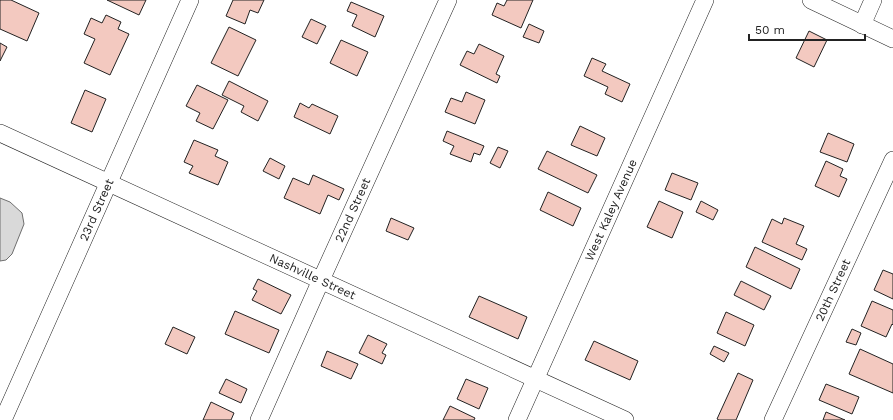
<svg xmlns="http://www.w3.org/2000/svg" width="893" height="420" font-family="'Work Sans',sans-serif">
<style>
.water{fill:#d9d9d9;stroke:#6f6f6f}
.building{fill:#f3c9c0;stroke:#222}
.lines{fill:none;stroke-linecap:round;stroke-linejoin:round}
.minor-casing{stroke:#222;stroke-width:18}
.minor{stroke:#fff;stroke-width:17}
.labels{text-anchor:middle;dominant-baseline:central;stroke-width:3;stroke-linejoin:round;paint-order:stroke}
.street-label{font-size:12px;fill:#222;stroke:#fff}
</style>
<rect width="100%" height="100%" fill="#fff"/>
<path class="water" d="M0,198L10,202L22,213L24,224L12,254L6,260L0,261Z"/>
<path class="building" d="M0,0H11L39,13L27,41L0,29Z
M107,0H146L139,15Z
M233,0H264L258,13L250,10L245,24L226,16Z
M507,0H533L521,28L492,15L497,3L504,6Z
M351,2L384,16L375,37L352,26L357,15L347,11Z
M106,15L121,22L118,29L129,34L110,75L84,63L95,39L84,34L91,18L102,23Z
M311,19L326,26L317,44L302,37Z
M529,24L544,31L539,43L523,37Z
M229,27L256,40L238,76L211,63Z
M809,31L827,40L814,67L796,58Z
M341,40L368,52L357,76L330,63Z
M0,43L7,47L0,61Z
M479,44L504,56L496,74L500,76L497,83L460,65L467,51L474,54Z
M592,58L606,64L602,71L630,84L622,102L605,94L608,87L584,76Z
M229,81L268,101L258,121L241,112L244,106L222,95Z
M197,85L228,100L213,129L196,121L200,113L186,106Z
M85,90L106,99L92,132L71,123Z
M466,92L485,100L475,124L445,112L451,98L462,102Z
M300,103L309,108L312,104L338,116L330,134L294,117Z
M580,126L605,138L597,156L571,145Z
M447,131L484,146L480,155L474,153L471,162L450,154L454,146L443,141Z
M828,133L854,144L847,162L820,152Z
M194,140L218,150L215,156L228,162L218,185L189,173L193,166L184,162Z
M498,147L508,151L500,168L490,163Z
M547,151L597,175L588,193L538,169Z
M270,158L285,166L279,179L263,171Z
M826,161L843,169L840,176L847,179L839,197L815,186Z
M672,173L698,183L691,200L665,190Z
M313,175L344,189L339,200L328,195L320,214L284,198L293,178L309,185Z
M548,192L581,208L573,226L540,210Z
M659,201L683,212L672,238L647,227Z
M701,201L718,210L713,220L696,212Z
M391,218L414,228L408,240L386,231Z
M784,218L804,226L796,244L807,249L802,260L762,242L772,219L782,224Z
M755,247L800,269L791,289L746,267Z
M883,270L893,274V299L874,290Z
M258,279L291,295L281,314L252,300L257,291L253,289Z
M741,281L771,296L764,310L734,295Z
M479,296L527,317L518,339L469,317Z
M872,301L893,310V325L892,324L886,337L861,326Z
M235,311L279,330L269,353L225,334Z
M726,312L754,325L745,346L717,333Z
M173,327L195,337L187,354L165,344Z
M852,329L861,333L856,345L846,342Z
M368,335L387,344L382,353L386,355L382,364L359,353Z
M594,341L638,361L630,380L585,360Z
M714,346L729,353L724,362L710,354Z
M860,349L893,364V393L849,374Z
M327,351L358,364L351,379L321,366Z
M738,373L753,380L736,420H719L717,419Z
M226,379L247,389L241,403L219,393Z
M466,379L488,388L479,409L457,399Z
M826,384L859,397L852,414L819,400Z
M211,402L234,413L231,420H203Z
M450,406L475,418L474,420H443Z
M826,412L845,420H823Z"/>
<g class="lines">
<g class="minor-casing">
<g id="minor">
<path d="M811,0L893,39"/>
<path d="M862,25L873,0"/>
<path id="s1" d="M0,133L625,420"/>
<path id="s2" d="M3,420L190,0"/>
<path id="s3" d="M259,420L321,280L448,0"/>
<path id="s4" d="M517,420L705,0"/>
<path id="s5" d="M773,420L893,160"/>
</g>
</g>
<use href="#minor" class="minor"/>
</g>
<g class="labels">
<g class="street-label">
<text stroke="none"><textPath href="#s2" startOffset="230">23rd Street</textPath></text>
<text stroke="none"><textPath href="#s3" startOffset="230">22nd Street</textPath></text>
<text stroke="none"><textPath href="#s4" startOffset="230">West Kaley Avenue</textPath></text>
<text stroke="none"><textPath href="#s1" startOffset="344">Nashville Street</textPath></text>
<text stroke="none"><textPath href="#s5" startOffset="143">20th Street</textPath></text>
</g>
</g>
<path d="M749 34v6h116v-6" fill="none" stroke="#222222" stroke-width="2"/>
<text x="755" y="34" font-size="12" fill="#222222" stroke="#ffffff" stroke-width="3" paint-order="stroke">50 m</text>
</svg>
